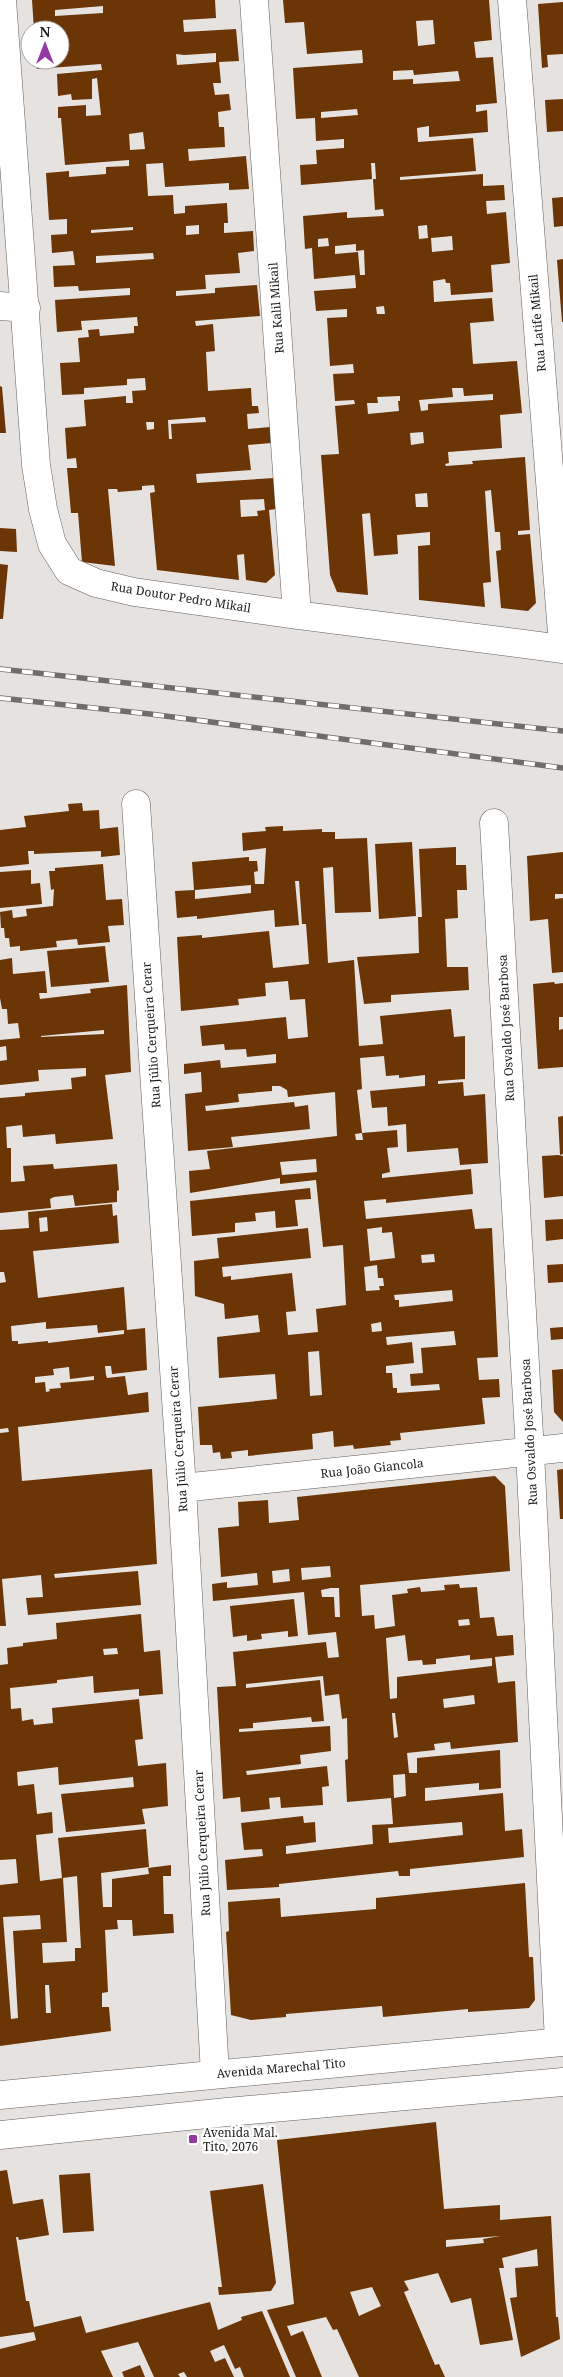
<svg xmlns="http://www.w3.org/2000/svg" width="563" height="2377" font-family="'Noto Serif',serif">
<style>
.building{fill:#6b3505;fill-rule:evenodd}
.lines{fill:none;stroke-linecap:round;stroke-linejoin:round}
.minor-casing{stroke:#615e5c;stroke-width:29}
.primary-casing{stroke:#615e5c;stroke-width:29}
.minor{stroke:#fff;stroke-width:28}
.primary{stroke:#fff;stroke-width:28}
.rail-casing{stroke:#6f6d6b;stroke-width:5.5}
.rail{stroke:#fff;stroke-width:4;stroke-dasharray:11;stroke-linecap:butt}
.poi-dot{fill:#9439a3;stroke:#fff;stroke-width:2}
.labels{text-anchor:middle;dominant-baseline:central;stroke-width:5;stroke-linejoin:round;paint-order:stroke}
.street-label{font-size:12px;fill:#242221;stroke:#fff}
.poi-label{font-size:12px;fill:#242221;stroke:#fff;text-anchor:start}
</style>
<rect width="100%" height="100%" fill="#e6e2e0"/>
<path class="building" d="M32,0H215L216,18L183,20L184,32L236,29L239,61L219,62L221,83H213L215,95L229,94L231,110L218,112L219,127H224L225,147L188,149L189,161L246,156L249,189L229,190V183L165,187L163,163L146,164L148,196L173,195L174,214L185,213V206L227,203L228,223H224V233L253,231L254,251L238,253L240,273L205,275L206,289L176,291V296L215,293V288L257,285L260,316L195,321L196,326L213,324L215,351L206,352L208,391L251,388L252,406H258L259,413L247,414L248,429L270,427L271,443L248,445L251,470L196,474L197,483L274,478L276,509L269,510L275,575L266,583L246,580L244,554L237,555L239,580L157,570L150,493L155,492L154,485L142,486V490L118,492L117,489H108L115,566L82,562L78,513H71L67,468H77L76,458L67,459L65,428L86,426L84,400L126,396V403H133L132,391L146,390L145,378L127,379V385L84,388V394L62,395L60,363L80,362L78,338L89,337L88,330L99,329L100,336L134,333V326H138L137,317L81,321L82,330L57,332L55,300L130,295V288L79,291L78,286L54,287L53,266L75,265L73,251L52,253L51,235L67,234V219L49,220L46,173L69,171V177L106,174V167L129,166V160L65,165L61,118H58V107L86,105V116L101,115L97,78L92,79V99L72,100L71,94L58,96L57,74L102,70L101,64L37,69V60H60V30H34ZM103,6V13L55,16V10ZM216,53V62L177,65L176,54L184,55ZM143,132L145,149L130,150L129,134ZM199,225V234L186,235V226ZM133,227V230L91,233V230ZM153,253L154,259L96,263V256ZM205,417L206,422L171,424L172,439H169L168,420ZM146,422H154V429L147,430ZM264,499L265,510L257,511L258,516L241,517L240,500Z
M283,0H489L492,40L474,42L476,58L493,57L497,103L476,105V112L487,110L488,132L429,137V126L417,128L418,142L473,138L476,171L400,177V180L483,174V186L504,185L505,200L486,201L487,214L506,212L510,263L491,265L493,292L451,295L450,283H446L445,279L433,281L434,302L492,298L494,321L470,323L473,364L517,361L522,413L500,415L502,448L448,452L449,463L445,464L446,466L473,464L472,461L525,457L530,530L518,531V535L530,534L536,603L528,611L501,608L496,551L501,550L500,532H495L491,490L485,491L491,582L483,583L485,607L419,600L418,546L430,545V532L397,535L398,554L374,556L370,513L362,514L368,595L337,592L330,575L321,455L339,454L335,406L355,404L354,400L335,401L333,374L354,373L353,364L330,366L327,318L347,317V309L316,311L314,291L356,288L355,275L314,279L312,248L305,249L303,216L347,212V218L384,216L383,209L375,210L373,179H376L375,163H371L372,179L301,185L300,165L317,164L316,150L344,148V139L316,141L315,118L296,119L293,68L363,63L362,50L307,54L304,22L285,23ZM433,20L435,44L418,46L416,21ZM413,70L414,75L458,71L460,81L413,84V79L393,80V71ZM357,109L358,115L321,118V112ZM427,225L428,238L419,239L418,226ZM452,236L453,250L432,252L431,238ZM328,238L329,246L318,247V239ZM356,244V251L364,250L365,275H360L358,252L335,254V246ZM384,306L385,314H377L376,307ZM452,388H463L464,396L493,394V400L428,404V410L421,411L419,400L453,397ZM400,396V401H398L399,411L368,414L367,403H378L377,397ZM423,432L424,443L411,445L410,433ZM427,493L428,507H416L415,494Z
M563,2V54L547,55L548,67L542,68L538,4Z
M563,99V131L547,132L545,100Z
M563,197V226L554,227L552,198Z
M563,259V322H562L557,260Z
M0,386L2,387L6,433H0Z
M0,528L16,529L17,552L0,551Z
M0,564L8,565L3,619H0Z
M82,803L83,811L99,810L100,829L118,827L120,855L101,857V851L34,854V851H28L29,864L0,867V830L26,827L24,816L69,811L68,804Z
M283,826V831L322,829V832H335V839L367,838L371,912L335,913L333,867L323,868L328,963L354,960L359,1046L383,1044L380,1016L451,1009L454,1037L465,1036V1079L438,1081V1084L463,1082L464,1096L485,1094L488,1163L460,1165L458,1148L407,1152L406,1124L388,1126L387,1107L372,1108L370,1091L425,1086V1075L399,1078V1075L386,1076L384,1056L360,1058L362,1089L357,1090L362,1133L355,1134L356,1140H363L362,1133L397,1130L398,1147L387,1148L390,1172L382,1174V1178L471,1169L473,1194L386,1203V1199L364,1201L366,1219L472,1209L475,1229L492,1228L498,1357L477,1358L479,1380L499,1379L500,1397L482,1398L485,1424L400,1433L401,1440L390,1441L391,1445L354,1449L353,1445L334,1447L333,1431L312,1434L313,1449L248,1456V1450L231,1452L232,1458L221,1459L220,1452L213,1453L212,1445H200L198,1407L277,1399L275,1374L219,1378L217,1337L260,1332L258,1315L225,1319L224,1304L195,1296L194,1261L219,1258L217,1238L308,1228L311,1258L222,1267L223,1277L231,1276V1280L292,1273L296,1311L286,1312L288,1335L318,1332L316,1309L346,1305L343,1245L323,1247L316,1180L280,1184V1178L190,1193L189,1171L210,1169L207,1151L337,1136L335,1092L288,1097L287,1090L280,1086H272V1091L238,1094L239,1102L205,1106L206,1111L294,1102L295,1107L308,1105L310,1129L231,1137L233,1147L188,1151L185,1094L202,1092L201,1072L184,1074V1064L220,1060L221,1068L276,1063V1054L247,1057L246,1049L225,1050L224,1044L202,1046L200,1026L286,1017L288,1039L308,1037L305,999L290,1000L288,981L265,983L266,996L238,999L239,1005L181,1011L177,937L202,935V938L269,931L273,968L309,964L306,924H302L299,881H295L299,925L275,927L274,910L197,919V916L177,918L175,891L194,890L192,862L249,857V861H257L258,871L254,872L255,884H264L266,848L243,851L242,833L266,831L265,827ZM251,885V893L195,899V890ZM316,1159L317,1172L282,1175L280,1162ZM382,1227V1233L392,1232L395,1258L370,1261L367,1229ZM434,1254L435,1262L422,1263L421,1255ZM377,1265L378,1278H383L384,1286H379L380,1290L366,1291L364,1267ZM452,1290L453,1301L399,1307V1300H395L394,1295ZM381,1322L382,1331L372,1332L371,1324ZM454,1331L456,1345L421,1348L423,1373L410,1374L411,1386L439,1384L440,1390L397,1393V1388H393L392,1373H386V1366L414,1363L412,1342L387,1345L386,1337ZM319,1351L322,1395L310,1396L308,1352Z
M412,842L416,916L379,919L375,844Z
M456,847V865H466L467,890H457L458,918L445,919L447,967H468L469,990L391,995V1002L364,1004L357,957L419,953L418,917H422L419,849Z
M563,852V894H555V899L563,898V972L552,973L548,919L530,921L527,856Z
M103,864L106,900L122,899L124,925L108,926L110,942L78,945L77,939L56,941L57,947L20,951V946L10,947L9,938H5L4,928H1L0,912L12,910L13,918L27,916L26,909L53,906L54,889L51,890L49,871H55V868Z
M31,870V884L40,883L42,904L0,908V872Z
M105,946L109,982L51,987L47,951Z
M12,958L13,974L45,971L47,993H39L40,999L91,993L90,989L127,985L131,1072L105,1075L113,1139L56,1144L55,1134L23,1137L22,1125L6,1127L7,1148H11V1182L25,1181L23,1166L53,1164L54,1169L117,1164L119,1190L117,1191V1202L75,1206L73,1195L54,1197L50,1199L51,1208L0,1213V1098L25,1096V1093L72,1089L71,1078L86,1076V1068L38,1070L39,1081L0,1085V1061L7,1060L6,1046L0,1047V1040L20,1038L18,1023L8,1024L7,1009H2L0,998V960ZM104,1030V1034L41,1037V1036Z
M554,982L555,984L563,983V1017H559V1030L563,1029V1067L538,1069L533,984Z
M563,1116V1154L560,1155L558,1117Z
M558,1155L563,1156V1196L544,1198L542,1156Z
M310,1188L311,1199L295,1200L298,1226L276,1228L275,1211L255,1213L256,1221L235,1223V1232L192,1236L190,1201Z
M112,1204L113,1216L117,1215L119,1243L33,1251L38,1298L124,1287L127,1330L145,1328L147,1370L112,1374L111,1366H105L106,1375L107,1378L125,1376L128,1395L148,1392L149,1412L18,1427L22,1481L152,1469L157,1564L54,1574L55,1578L138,1571L141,1605L28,1615L26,1598L43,1597L41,1575L2,1579L6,1626H0V1433L9,1432L8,1428L0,1429V1283L6,1282L4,1272H0V1230L29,1228L28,1212ZM47,1217L48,1231L40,1232L39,1218ZM46,1322V1329L97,1325L98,1333L124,1330V1334L48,1343V1341L18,1344V1341H12L11,1326ZM69,1367L70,1379L94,1376V1380L60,1383L61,1388L49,1389L50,1391L46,1392L45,1382L35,1383V1377L54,1375L53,1369Z
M563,1219V1239L546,1241L545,1220Z
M563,1264V1282L548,1283L547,1265Z
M563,1327V1339L551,1340L550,1328Z
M563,1369V1422L554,1412L552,1370Z
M563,1469V1519H560L557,1470Z
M495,1476L505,1486L510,1571L360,1585L362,1616L374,1615L375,1629L395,1626L392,1595L408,1593L407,1589L420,1587L421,1592L445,1590L444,1585L459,1584L460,1588L477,1587L480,1618L494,1617L497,1636L513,1635L514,1655L495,1657L498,1683L515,1681L518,1742L451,1749L450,1742L434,1744L435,1750L407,1753L409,1773H417V1758L500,1750L501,1788L479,1790V1783L425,1788V1801L503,1793L505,1831L522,1829L524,1857L410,1869V1876H399L398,1871L279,1884V1887L227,1890L225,1860L263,1856L262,1849L244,1850L241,1823L303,1816L304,1823L315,1822L316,1842L286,1846V1854L373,1844L372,1825L393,1824L391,1798L347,1802L345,1760L348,1759L347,1718L342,1719L339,1694L325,1696L323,1676L246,1684V1688L320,1680L324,1721L312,1722L311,1717L253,1723V1728L239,1729V1732L330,1726L331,1751L300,1755L301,1764L246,1771L247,1775L327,1766L329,1786L322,1787L323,1805L281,1808L280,1797L269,1798L270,1809L241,1812L240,1797L223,1799L217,1687L236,1686L233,1652L326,1642L328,1658L339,1657L336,1632L308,1635L304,1592L213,1601L212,1584L227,1582V1588L258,1585L257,1573L221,1577L218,1528L239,1526L238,1502L268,1500L269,1523L299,1520L297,1497ZM330,1566L331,1577L302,1580L301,1568ZM289,1569L290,1581L273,1583L272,1571ZM331,1588H339L340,1617H335L334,1597H322L321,1590ZM469,1619L470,1625L459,1626L458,1620ZM405,1635L408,1661L422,1660L423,1665L436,1664V1659L470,1655V1660L492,1658V1666L397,1677V1698L390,1699L386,1638ZM474,1695L475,1704L444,1708L443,1699ZM392,1713H395L398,1737L394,1738ZM405,1774L406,1796L394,1798L393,1775ZM462,1822L463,1835L389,1843L388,1828Z
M294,1599L298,1636L288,1637V1631L261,1634L262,1639L247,1641V1635L233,1637L230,1606Z
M141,1614L144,1652L160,1650L163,1694L139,1696V1689L94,1693L93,1676L57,1680V1683L10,1688L11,1709L21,1708L22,1721L33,1719L34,1725L53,1723L52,1708L139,1699L143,1739L135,1740L138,1766L166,1763L168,1806L142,1809L145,1824L66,1832L61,1794L134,1787L133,1777L59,1785L58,1767L17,1772L18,1786L34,1784L37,1814L52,1812L53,1833L36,1835L40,1881L62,1878L58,1838L146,1829L149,1867L101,1873L103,1907H112V1879L149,1874L148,1868L171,1865V1876H163L164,1914H173L174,1933L133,1936L132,1920H117L118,1929L105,1930L108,1992L102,1993V2007H109L111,2031L0,2046V1885L18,1883L16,1859L0,1860V1665L8,1664L7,1648L23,1646V1643L57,1639L56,1623ZM117,1648L118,1654L104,1655L103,1649ZM77,1876L81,1948H75V1961L43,1963L42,1943L67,1942L63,1878ZM40,1915L41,1929L13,1931L18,2018L11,2019L3,1917ZM45,1985H49L51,2013H46Z
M525,1883L529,1957H533L535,2000L529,2008L468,2012V2009L383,2017L382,2006L286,2014V2017L251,2020L231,2015L226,1932L229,1931L228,1902L280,1898L281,1917L376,1909V1898Z
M436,2122L444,2209L500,2205V2220L551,2216L556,2317H558L560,2339L521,2357L510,2298L517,2297L515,2268L538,2266L537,2249L502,2258L504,2268H499L513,2340L480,2345L471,2298L451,2303L438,2273L404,2281L409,2290L404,2292L435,2365L439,2364L445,2377H359L337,2329L333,2330L326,2317L287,2326L291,2336L303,2331L322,2377H296L267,2310L294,2304L277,2140ZM500,2236L483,2239L484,2243L446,2247V2240ZM372,2287L381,2306L359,2316L350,2292Z
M7,2170L13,2204L43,2199L49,2235L19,2240L18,2237H16L26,2301H29L34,2327L81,2316L86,2333L210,2302L218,2330L242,2320L241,2317L262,2311L290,2377H244L240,2367L235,2369L224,2345L210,2351L215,2362L225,2358L234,2377H187L184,2372L178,2374L180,2377H154L138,2342L101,2351L113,2377H0V2349L36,2340L34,2332L0,2337V2171Z
M90,2173L94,2231L63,2233L59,2175Z
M263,2184L276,2283L271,2291L219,2295L218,2287H222L210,2191Z
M140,2365L145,2377H124L122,2372Z"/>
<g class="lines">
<g class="minor-casing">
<path id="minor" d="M2,0L36,465L43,509L52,544L69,571L96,583L134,592L297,615L563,649
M254,0L297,615
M512,0L563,646
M0,306L26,308
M136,804L182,1488L215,2074
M494,823L530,1452L559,2042
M182,1488L563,1448"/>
</g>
<g class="primary-casing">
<path id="primary" d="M0,2095L563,2042
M0,2135L227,2112L563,2082"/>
</g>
<use href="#minor" class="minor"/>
<use href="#primary" class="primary"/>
<g class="rail-casing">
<path id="rail" d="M0,669L563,731
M0,698L150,714L563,768"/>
</g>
<use href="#rail" class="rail"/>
</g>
<rect class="poi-dot" x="188" y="2134" width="10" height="10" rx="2.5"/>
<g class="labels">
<g class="street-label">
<text transform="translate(276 308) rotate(-94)">Rua Kalil Mikail</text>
<text transform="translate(537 323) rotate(-95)">Rua Latife Mikail</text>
<text transform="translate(181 597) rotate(9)">Rua Doutor Pedro Mikail</text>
<text transform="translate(506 1028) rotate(-93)">Rua Osvaldo José Barbosa</text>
<text transform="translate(151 1035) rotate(-94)">Rua Júlio Cerqueira Cerar</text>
<text transform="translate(529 1432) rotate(-93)">Rua Osvaldo José Barbosa</text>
<text transform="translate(178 1439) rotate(-94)">Rua Júlio Cerqueira Cerar</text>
<text transform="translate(372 1468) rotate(-6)">Rua João Giancola</text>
<text transform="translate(202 1843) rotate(-93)">Rua Júlio Cerqueira Cerar</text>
<text transform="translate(281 2068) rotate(-5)">Avenida Marechal Tito</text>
</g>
<g class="poi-label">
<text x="203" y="2132">Avenida Mal.<tspan x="203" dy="14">Tito, 2076</tspan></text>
</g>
</g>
<g transform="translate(45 45)"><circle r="24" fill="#ffffff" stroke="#a7a7a6"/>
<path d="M0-4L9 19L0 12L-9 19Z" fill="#9439a3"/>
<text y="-8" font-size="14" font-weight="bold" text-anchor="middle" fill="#242221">N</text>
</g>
</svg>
